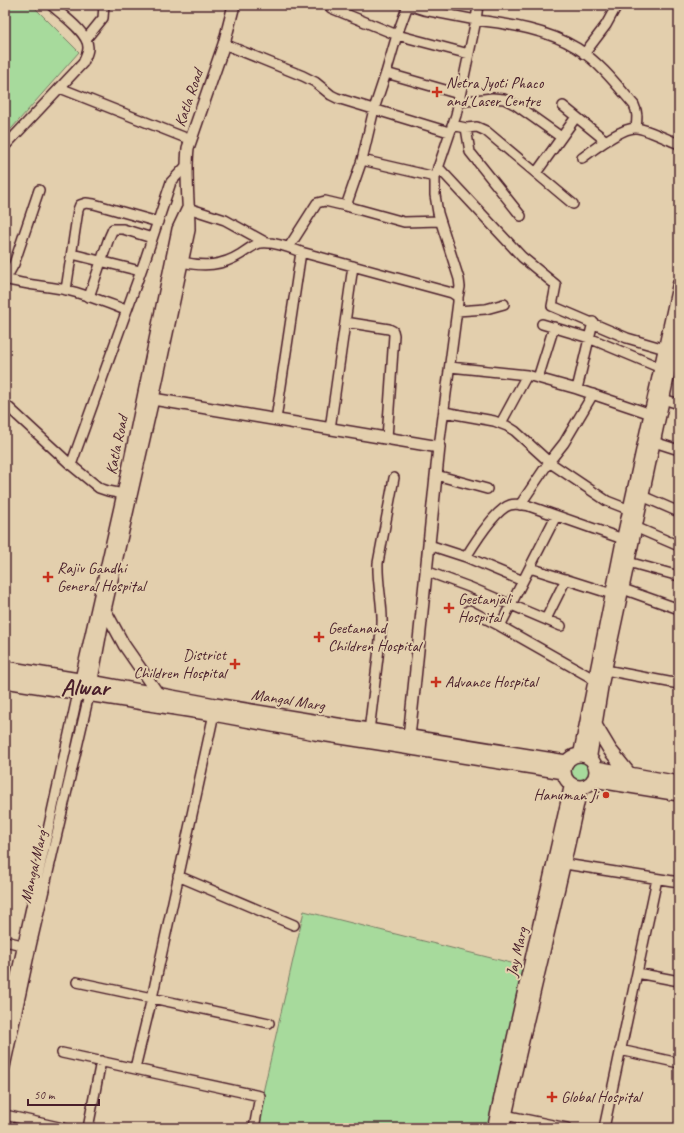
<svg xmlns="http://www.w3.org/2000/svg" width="684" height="1133" font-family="Caveat,sans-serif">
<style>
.green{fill:#a7da9c;stroke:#787c64}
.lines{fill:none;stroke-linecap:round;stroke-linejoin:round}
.minor-casing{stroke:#4a1f2b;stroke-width:12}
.tertiary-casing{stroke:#4a1f2b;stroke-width:14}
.secondary-casing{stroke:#4a1f2b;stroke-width:15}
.primary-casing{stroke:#4a1f2b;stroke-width:16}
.minor{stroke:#e3cfad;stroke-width:9}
.tertiary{stroke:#e3cfad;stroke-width:11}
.secondary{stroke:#e3cfad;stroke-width:12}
.primary{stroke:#e3cfad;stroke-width:13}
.poi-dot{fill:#c8321e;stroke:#e3cfad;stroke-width:1.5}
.labels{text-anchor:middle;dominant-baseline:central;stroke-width:4;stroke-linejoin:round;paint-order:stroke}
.poi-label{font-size:16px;fill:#4a1f2b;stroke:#e3cfad;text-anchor:start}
.street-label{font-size:16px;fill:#4a1f2b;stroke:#e3cfad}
.town-label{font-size:24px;font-weight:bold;fill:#4a1f2b;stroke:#e3cfad}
</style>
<rect width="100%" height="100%" fill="#e3cfad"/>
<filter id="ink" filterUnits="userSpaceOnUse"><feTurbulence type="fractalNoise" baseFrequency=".025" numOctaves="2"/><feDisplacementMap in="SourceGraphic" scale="8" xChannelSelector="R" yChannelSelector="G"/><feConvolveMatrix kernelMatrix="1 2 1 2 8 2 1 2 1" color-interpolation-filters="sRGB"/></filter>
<g filter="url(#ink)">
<path class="green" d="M5,5H32L79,52L5,136Z
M566 767a13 13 0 1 1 26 0a13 13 0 1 1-26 0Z
M304,911L523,966L488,1128H255Z"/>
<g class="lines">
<g class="minor-casing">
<path id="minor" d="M408,5L424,10L476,20L456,115L435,177V195L438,213L459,279L460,287L458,297
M478,5L476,20C510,24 548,30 577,48C600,63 617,85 634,105C638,113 637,119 636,128
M331,8L397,35L469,54
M86,39L103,18L104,5
M224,44L303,76L315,82L331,95L337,98L449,132
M584,54L606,25L617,5
M386,73L459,94
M60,88L191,140
M458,102L492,98L504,99L516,105L561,137
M563,106L606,141
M452,125L466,128L477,127L486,131L573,204
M466,128L470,152L521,216
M5,146L83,63C85,58 88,53 88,48C89,33 61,14 51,5
M582,158C593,150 622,127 636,128C644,128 669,140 679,144
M362,160L435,177
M438,167L522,257L556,285L552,306L627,338L665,349
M536,173L576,117
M346,206L404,222L440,221
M188,208L225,220L265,242
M289,247L317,203L325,201L346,206L362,160L374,109L386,73L397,35L408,5
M72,254L140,271
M182,262C204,267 222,266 241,254C247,250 253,245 260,243C273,241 289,247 301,252L452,293L458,297V302L439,447
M5,279C25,285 46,286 67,290C87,295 107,303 126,310
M5,280L14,264L39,190
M66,290L78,210L80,205L86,203L94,204L158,222
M89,297L109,238L113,229H123L152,238
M457,311L486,309L504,304
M345,322L389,329L393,331L394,335L387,438
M542,324L589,338L661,368
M450,367L527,375L577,389L651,414
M538,378L554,327
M577,389L593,322
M663,399L679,404
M5,404L71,465L99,488L108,491L129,495
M444,412L494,421L507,426L515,431L549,462L607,501L630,510
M276,419L301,252
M501,423L527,375
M330,429L353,266
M654,442L679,450
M71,465L146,257L171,182L187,165
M436,475L487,489
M642,496L679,512
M520,505L549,462L564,443L593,394
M635,527L679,546
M429,545L466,557L523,581
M466,557C474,544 496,509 510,505C516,503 523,505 529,506L623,539
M628,562L679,576
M530,568L612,594
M426,571L469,587L561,626
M623,589L679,609
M469,610L500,626L599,682
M546,619L566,579
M500,626L556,516
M600,669L679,684
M369,731L382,624C383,604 377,584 378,563L394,478
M565,864L679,882
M178,876L294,925
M5,941L22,945
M637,973L679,981
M77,982L269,1023
M5,1026L78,693
M620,1050L679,1063
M62,1053L260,1096L254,1128
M5,1067L31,946L89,695
M135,1068L152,998L215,709
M500,1114L567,1128
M5,1115L63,1128
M88,1128L101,1061
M604,1128L657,879"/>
</g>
<g class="tertiary-casing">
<path id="tertiary" d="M153,399L439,447L409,737
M105,610L124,645L158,694
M79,688L123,494L178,229L187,210
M90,690L105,610L153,399L189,230C189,203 185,175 188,148L224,44L234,5"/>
</g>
<g class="secondary-casing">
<path id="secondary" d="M580,754L623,539L679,284
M590,758L602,684L679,324
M494,1128C518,1013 546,899 571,785
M503,1128C527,1014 557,901 581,787"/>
</g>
<g class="primary-casing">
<path id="primary" d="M5,668L91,682L215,705L566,762
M5,681L213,714L315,733L564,772
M595,725L610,750L630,775
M564 771a16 16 0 1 1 32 0a16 16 0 1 1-32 0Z
M596,768L679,783
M593,780L679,794"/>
</g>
<use href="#minor" class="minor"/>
<use href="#tertiary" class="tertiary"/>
<use href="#secondary" class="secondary"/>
<use href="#primary" class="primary"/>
</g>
</g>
<g class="poi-dot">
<path d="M435 86h4v4h4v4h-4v4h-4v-4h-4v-4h4z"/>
<path d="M46 571h4v4h4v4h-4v4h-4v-4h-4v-4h4z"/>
<path d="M447 602h4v4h4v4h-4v4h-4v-4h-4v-4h4z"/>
<path d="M317 631h4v4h4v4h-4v4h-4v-4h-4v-4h4z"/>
<path d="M233 658h4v4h4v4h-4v4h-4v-4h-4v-4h4z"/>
<path d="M434 676h4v4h4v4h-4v4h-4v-4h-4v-4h4z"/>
<circle cx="606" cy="795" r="4"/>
<path d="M550 1091h4v4h4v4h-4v4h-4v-4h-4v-4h4z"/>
</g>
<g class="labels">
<g class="poi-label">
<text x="446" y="83">Netra Jyoti Phaco<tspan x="446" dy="18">and Laser Centre</tspan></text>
<text x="57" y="568">Rajiv Gandhi<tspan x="57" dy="18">General Hospital</tspan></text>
<text x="458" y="599">Geetanjali<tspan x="458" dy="18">Hospital</tspan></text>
<text x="328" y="628">Geetanand<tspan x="328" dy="18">Children Hospital</tspan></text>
<text x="226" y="655" text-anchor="end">District<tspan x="226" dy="18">Children Hospital</tspan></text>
<text x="445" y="682">Advance Hospital</text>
<text x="598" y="795" text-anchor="end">Hanuman Ji</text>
<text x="561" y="1097">Global Hospital</text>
</g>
<g class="street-label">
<text transform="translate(189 98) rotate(-71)">Katla Road</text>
<text transform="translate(117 445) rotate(-78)">Katla Road</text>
<text transform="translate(288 700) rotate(9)">Mangal Marg</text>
<text transform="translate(34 866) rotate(-77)">Mangal Marg'</text>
<text transform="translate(517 952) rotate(-77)">Jay Marg</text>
</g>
<g class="town-label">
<text x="85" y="687">Alwar</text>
</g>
</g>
<rect width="684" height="1133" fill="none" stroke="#e3cfad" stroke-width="20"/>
<rect x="10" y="10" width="664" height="1113" fill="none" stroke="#4a1f2b" stroke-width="1.5" filter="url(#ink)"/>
<path d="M28 1099v6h71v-6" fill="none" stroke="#4a1f2b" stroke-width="2"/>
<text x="34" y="1099" font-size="12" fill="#4a1f2b" stroke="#e3cfad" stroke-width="3" paint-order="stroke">50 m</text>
</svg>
